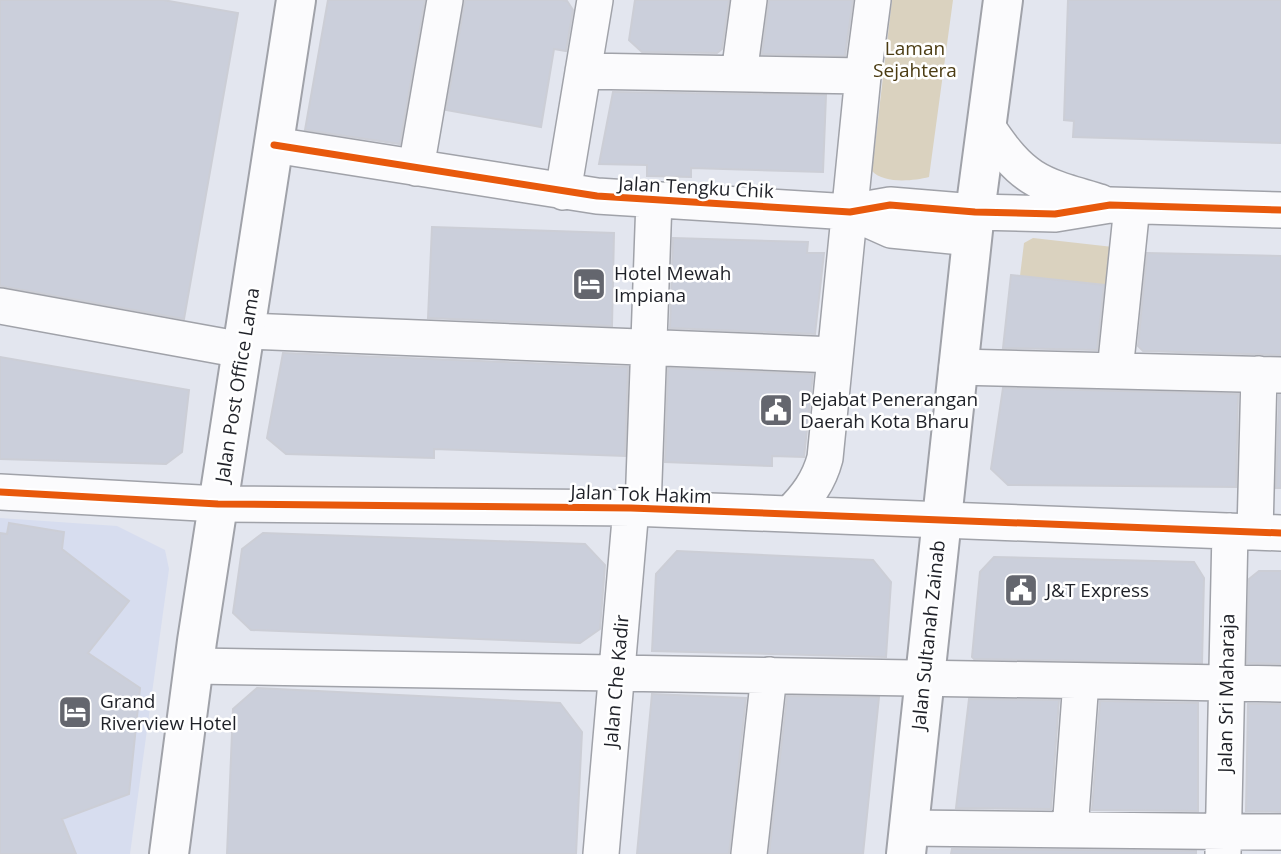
<svg xmlns="http://www.w3.org/2000/svg" width="1281" height="854" font-family="'Open Sans',sans-serif">
<style>
.built{fill:#d7ddef}
.green{fill:#dad2bf}
.building{fill:#cbcfdb;stroke:#ccced6;stroke-width:2}
.lines{fill:none;stroke-linecap:round;stroke-linejoin:round}
.minor-casing{stroke:#a0a2a9;stroke-width:38}
.major-casing{stroke:#a0a2a9;stroke-width:42}
.minor{stroke:#fbfbfd;stroke-width:35}
.major{stroke:#fbfbfd;stroke-width:38}
.cycleway-casing{stroke:#fff;stroke-width:11}
.cycleway{stroke:#e8590c;stroke-width:7}
.labels{text-anchor:middle;dominant-baseline:central;stroke-width:5;stroke-linejoin:round;paint-order:stroke}
.park-label{font-size:19px;fill:#4b3c13;stroke:#fff}
.street-label{font-size:19px;fill:#1f2128;stroke:#fff}
.poi-label{font-size:19px;fill:#1f2128;stroke:#fff;text-anchor:start}
</style>
<rect width="100%" height="100%" fill="#e3e6ef"/>
<path class="built" d="M0,518L117,526L165,550L169,569L130,854H0Z"/>
<path class="green" d="M892,0H953L929,177C913,181 884,184 872,171Z
M1033,238L1113,247L1109,285L1020,276L1024,243Z"/>
<path class="building" d="M0,0H163L238,13L184,319L0,286Z
M328,0H425L400,144L305,130Z
M465,0H561L567,1L573,10L566,51L554,49L541,127L446,110Z
M635,0H729L722,49L717,53L642,52L629,40Z
M769,0H853L845,56L762,54Z
M1068,0H1281V143L1073,137L1074,121L1064,120Z
M613,92L826,95L823,172L691,168V177L647,176V165L599,164Z
M432,227L614,233L612,326L428,318Z
M673,238L808,242L807,253H824L815,334L670,328Z
M1147,253L1281,256V355L1143,351L1138,346Z
M1011,275L1104,285L1097,350L1003,348Z
M283,353L628,367L625,456L434,449V458L286,454L267,438Z
M0,357L189,390L182,452L166,464L0,459Z
M668,368L813,374L804,457L772,456V466L665,462Z
M1003,388L1238,394L1236,487L1008,485L991,469Z
M1279,395H1281V488H1276Z
M9,523L64,532L62,549L129,601L88,653L140,688L129,794L62,819L76,854H0V533L7,534Z
M263,533L585,544L605,565L600,629L580,643L251,630L233,613L242,549Z
M677,551L873,560L891,582L886,657L652,651L656,574Z
M994,557L1194,562L1204,578L1202,663L974,659L972,657L980,572Z
M1259,571H1281V664L1247,663L1249,579Z
M257,688L560,703L582,732L576,854H227L233,709Z
M652,694L746,698L729,854H637Z
M787,696L879,697L863,854H769Z
M969,699L1059,700L1051,809L956,808Z
M1100,701L1198,703V811L1092,810Z
M1248,704H1281V812L1246,811Z
M952,849L1196,851V854H951Z"/>
<g class="lines">
<g class="minor-casing">
<path id="minor" d="M583,71L863,76
M739,74L749,0
M986,125C1023,181 1038,184 1100,202
M274,145L597,196L850,212L890,205L975,212L1055,214L1110,205L1281,210
M416,168L445,0
M563,192L595,0
M853,213L891,230L972,238
M0,306L242,350
M246,331L835,355
M957,367L1281,375
M1115,371L1132,206
M0,492L218,504L631,508L1281,533
M643,509L654,200
M790,514C807,497 819,481 825,458L863,76L873,0
M1255,532L1259,374
M194,666L1281,684
M909,828L1281,832
M1070,830L1081,681
M1223,853L1230,531
M601,854L631,508
M749,854L769,675"/>
</g>
<g class="major-casing">
<path id="major" d="M169,854L197,641L296,0
M906,854L975,212L1003,0"/>
</g>
<use href="#minor" class="minor"/>
<use href="#major" class="major"/>
<g class="cycleway-casing">
<path id="cycleway" d="M274,145L597,196L850,212L890,205L975,212L1055,214L1110,205L1281,210
M0,492L218,504L631,508L1281,533"/>
</g>
<use href="#cycleway" class="cycleway"/>
</g>
<defs>
<g id="hotel-square" transform="scale(1.75)"><rect x="-9" y="-9" width="18" height="18" rx="4" fill="#64666e" stroke="#fff"/><path d="M-6-4.5h1.5V1H6V5H4.5V3h-9V5H-6ZM-4 0a1.8 1.8 0 1 1 3.6 0ZM.5 0V-2.5h3Q6-2.5 6 0Z" fill="#fff"/></g>
<g id="civic-square" transform="scale(1.75)"><rect x="-9" y="-9" width="18" height="18" rx="4" fill="#64666e" stroke="#fff"/><path d="M-.6-6.5H3V-4.5H.6V-3L4-1V1h2V6H-6V1h2V-1L-.6-3ZM-1.2 2.5V6h2.4V2.5Z" fill="#fff"/></g>
</defs>
<g fill-rule="evenodd">
<use href="#hotel-square" x="589" y="284"/>
<use href="#civic-square" x="776" y="410"/>
<use href="#civic-square" x="1021" y="590"/>
<use href="#hotel-square" x="75" y="712"/>
</g>
<g class="labels">
<g class="park-label">
<text x="915" y="48">Laman<tspan x="915" dy="22">Sejahtera</tspan></text>
</g>
<g class="street-label">
<text transform="translate(696 187) rotate(3)">Jalan Tengku Chik</text>
<text transform="translate(237 385) rotate(-81)">Jalan Post Office Lama</text>
<text transform="translate(641 494) rotate(2)">Jalan Tok Hakim</text>
<text transform="translate(928 635) rotate(-84)">Jalan Sultanah Zainab</text>
<text transform="translate(616 681) rotate(-85)">Jalan Che Kadir</text>
<text transform="translate(1226 693) rotate(-89)">Jalan Sri Maharaja</text>
</g>
<g class="poi-label">
<text x="614" y="273">Hotel Mewah<tspan x="614" dy="22">Impiana</tspan></text>
<text x="800" y="399">Pejabat Penerangan<tspan x="800" dy="22">Daerah Kota Bharu</tspan></text>
<text x="1046" y="590">J&amp;T Express</text>
<text x="100" y="701">Grand<tspan x="100" dy="22">Riverview Hotel</tspan></text>
</g>
</g>
</svg>
